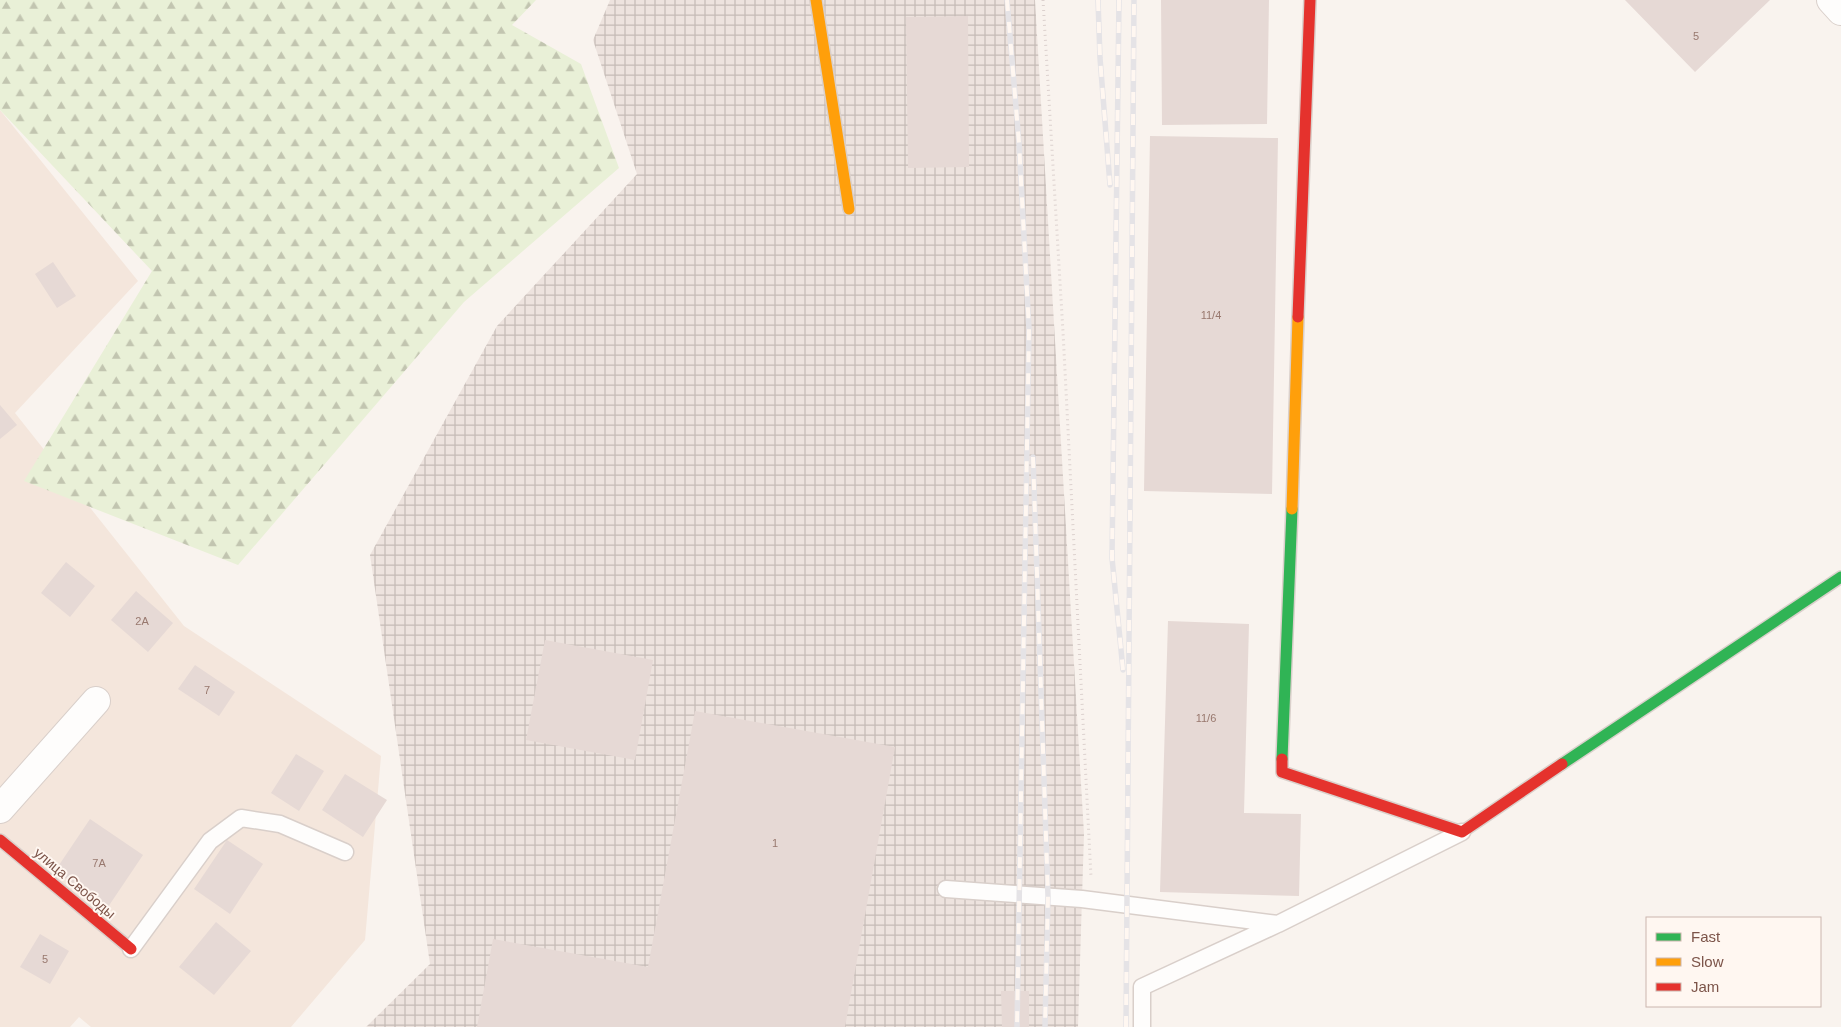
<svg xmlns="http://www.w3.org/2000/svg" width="1841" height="1027" font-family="Helvetica,sans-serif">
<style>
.residential{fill:#f4e6dc}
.industrial{fill:url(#industrial-grid)}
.forest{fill:url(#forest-firs)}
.building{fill:#e6d9d5}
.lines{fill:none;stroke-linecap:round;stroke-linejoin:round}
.lane-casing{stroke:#d9cfca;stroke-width:19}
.street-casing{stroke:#d9cfca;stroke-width:30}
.fast-casing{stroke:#dad0cb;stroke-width:14}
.slow-casing{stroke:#dad0cb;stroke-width:14}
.jam-casing{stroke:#dad0cb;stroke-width:14}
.path{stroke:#dcd1ce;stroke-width:3;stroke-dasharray:1 4;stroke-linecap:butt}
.lane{stroke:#fefdfc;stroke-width:16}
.street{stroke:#fefdfc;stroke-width:28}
.fast{stroke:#30b455;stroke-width:11}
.slow{stroke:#ff9f0a;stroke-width:11}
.jam{stroke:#e5322d;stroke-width:11}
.rail-casing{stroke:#e5e3e6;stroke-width:5.5}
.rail{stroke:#fff7f1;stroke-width:4;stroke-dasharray:11;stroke-linecap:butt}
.labels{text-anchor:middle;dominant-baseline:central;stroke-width:4;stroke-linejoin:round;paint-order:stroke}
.number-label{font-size:11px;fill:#98786e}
.street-label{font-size:14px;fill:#7c5449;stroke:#fff7f1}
</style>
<defs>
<pattern id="industrial-grid" width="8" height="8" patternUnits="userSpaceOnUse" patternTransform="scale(1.25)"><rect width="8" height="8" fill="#ede3de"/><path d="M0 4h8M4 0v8" fill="none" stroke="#c5bbb6"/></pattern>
<pattern id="forest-firs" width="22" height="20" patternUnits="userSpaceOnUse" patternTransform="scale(1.25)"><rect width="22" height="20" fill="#e9f0d7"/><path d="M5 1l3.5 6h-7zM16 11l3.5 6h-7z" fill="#c2c5b0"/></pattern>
</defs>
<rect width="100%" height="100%" fill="#f9f3ee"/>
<path class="residential" d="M0,110L138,281L15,413L184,626L381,756L365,940L291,1027H91L79,1017L70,1027H0Z"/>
<path class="industrial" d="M610,0H1035L1084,834L1078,1027H366L430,964L370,555L497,326L637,174L593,40Z"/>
<path class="forest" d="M0,0H536L512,25L581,64L619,168L464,302L238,565L24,481L152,271L0,110Z"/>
<path class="building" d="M1161,0H1269L1267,124L1162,125Z
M1625,0H1770L1695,72Z
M968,16L969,167L908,168L906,17Z
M1150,136L1278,138L1272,494L1144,491Z
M53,262L76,296L57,308L35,274Z
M0,405L17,425L0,439Z
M66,562L95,586L70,617L41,593Z
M136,591L173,623L148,652L111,620Z
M1168,621L1249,624L1244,813L1301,814L1299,896L1160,892Z
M545,640L653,660L635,760L526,740Z
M195,665L235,692L219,716L178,689Z
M695,711L895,747L845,1027H477L493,939L648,967Z
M296,754L324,771L299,811L271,793Z
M345,774L387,800L363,837L322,810Z
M90,819L143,855L108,907L55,871Z
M227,840L263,864L230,914L194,889Z
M216,922L251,951L214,995L179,967Z
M40,934L69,951L50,984L20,967Z
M1001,991H1029V1027H1002Z"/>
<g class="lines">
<g class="lane-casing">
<path id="lane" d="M946,889L1082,899L1278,924
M131,949L210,841L241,818L280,824L345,852
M1142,1027V987L1278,924L1462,832"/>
</g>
<g class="street-casing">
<path id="street" d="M1831,0L1841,11
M0,809L96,701"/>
</g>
<g class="fast-casing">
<path id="fast" d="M1282,759L1292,509
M1562,764L1841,577"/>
</g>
<g class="slow-casing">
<path id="slow" d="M816,0L849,209
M1292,509L1298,317"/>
</g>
<g class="jam-casing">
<path id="jam" d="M1298,317L1310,0
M1282,759V772L1462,832L1562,764
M0,840L131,949"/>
</g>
<path class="path" d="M1043,0L1063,332L1091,877"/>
<use href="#lane" class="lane"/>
<use href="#street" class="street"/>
<use href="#fast" class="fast"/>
<use href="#slow" class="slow"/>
<use href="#jam" class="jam"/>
<g class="rail-casing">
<path id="rail" d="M1007,0L1019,143L1029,329L1017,1027
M1098,0L1100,58L1110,185
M1119,0L1112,558L1123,670
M1033,457L1048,896L1045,1027
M1126,1027L1134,0"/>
</g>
<use href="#rail" class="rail"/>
</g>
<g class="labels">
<g class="number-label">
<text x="1696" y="36">5</text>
<text x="1211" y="315">11/4</text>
<text x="142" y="621">2А</text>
<text x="207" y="690">7</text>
<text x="1206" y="718">11/6</text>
<text x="775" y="843">1</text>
<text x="99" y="863">7А</text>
<text x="45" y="959">5</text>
</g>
<g class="street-label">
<text transform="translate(75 883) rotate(40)">улица Свободы</text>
</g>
</g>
<rect x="1646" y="917" width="175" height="90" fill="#fff7f1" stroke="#cbb6ae"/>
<rect x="1656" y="933" width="25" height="8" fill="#30b455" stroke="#cbb6ae"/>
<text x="1691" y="942" font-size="15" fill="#7c5449">Fast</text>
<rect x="1656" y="958" width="25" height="8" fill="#ff9f0a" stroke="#cbb6ae"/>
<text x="1691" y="967" font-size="15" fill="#7c5449">Slow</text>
<rect x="1656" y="983" width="25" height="8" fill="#e5322d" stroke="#cbb6ae"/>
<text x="1691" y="992" font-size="15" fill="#7c5449">Jam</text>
</svg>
